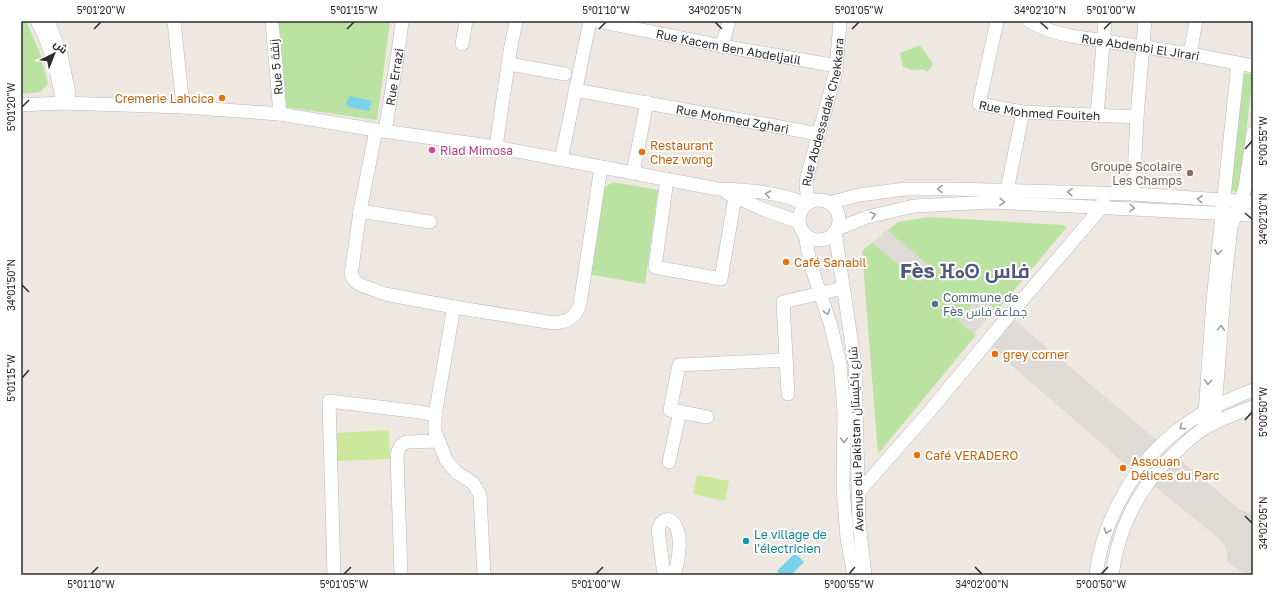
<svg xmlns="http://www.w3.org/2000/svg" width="1274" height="596" font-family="'Golos Text',Cairo,'Noto Sans Tifinagh',sans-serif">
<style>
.green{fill:#bae2a0}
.pitch{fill:#cce89d}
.plaza{fill:#dedbd7}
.water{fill:#79d2ea}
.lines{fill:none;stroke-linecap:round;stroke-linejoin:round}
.minor-casing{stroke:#b4b7c0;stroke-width:14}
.minor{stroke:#fff;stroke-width:13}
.oneway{stroke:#a0a0a0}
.ticks{fill:none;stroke:#2d2d2d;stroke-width:1.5}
.food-dot{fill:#e8710a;stroke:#fff;stroke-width:1.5}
.hotel-dot{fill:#d1479c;stroke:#fff;stroke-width:1.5}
.education-dot{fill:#8d6e63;stroke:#fff;stroke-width:1.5}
.service-dot{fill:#5c6f8a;stroke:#fff;stroke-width:1.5}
.culture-dot{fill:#0f9aa8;stroke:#fff;stroke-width:1.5}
.labels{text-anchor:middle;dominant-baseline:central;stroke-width:4;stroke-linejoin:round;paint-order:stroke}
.street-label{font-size:12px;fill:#2d2d2d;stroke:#fff}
.food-label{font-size:12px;fill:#c56008;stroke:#fff;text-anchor:start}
.hotel-label{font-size:12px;fill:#b23c85;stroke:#fff;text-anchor:start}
.education-label{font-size:12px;fill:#785e54;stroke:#fff;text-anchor:end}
.service-label{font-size:12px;fill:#4e5e75;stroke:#fff;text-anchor:start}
.culture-label{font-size:12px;fill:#0d838f;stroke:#fff;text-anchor:start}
.town-label{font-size:20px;font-weight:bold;fill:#4f597d;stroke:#fff}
.neatline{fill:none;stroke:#2d2d2d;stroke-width:1.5}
.ticks-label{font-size:10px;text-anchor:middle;fill:#2d2d2d}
</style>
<rect width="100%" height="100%" fill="#eee8e1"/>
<path class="green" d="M21,21H26L40,53L48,83L41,92L21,94Z
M277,21H390L377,120L285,107Z
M920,45L933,64L927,72L922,69L913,70L903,67L900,53Z
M1244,73L1253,74L1239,192L1231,191Z
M613,182L658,190L645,284L587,274L599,194L605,187Z
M929,217L1063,225L1067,227L996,312L994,309L974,334L976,335L878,454L862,251L898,222Z"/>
<path class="pitch" d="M389,430L390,459L336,461L335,433Z
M697,475L729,481L725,501L693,494Z"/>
<path class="plaza" d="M887,230L932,268L920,282L872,243Z
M979,296L995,309L974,334L958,321Z
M1011,317L1160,443L1134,472L988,345Z
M1171,452L1239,509L1253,514V569L1250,575H1246L1227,562V554L1224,545L1215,535L1146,480Z"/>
<path class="water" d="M350,96L372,101L369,111L348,107L346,103Z
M795,553L804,562L791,575H781L777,571Z"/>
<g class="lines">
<g class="minor-casing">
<g id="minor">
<path d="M37,21C51,46 58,75 63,103"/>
<path d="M48,21L61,54L69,94"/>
<path d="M174,21L183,107"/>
<path d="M272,21L280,114"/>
<path id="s1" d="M597,21L722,46L837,66"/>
<path id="s2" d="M997,21L979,104L1023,112L1137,117"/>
<path id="s3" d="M1029,21C1043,29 1056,33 1071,36L1190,54L1253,66"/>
<path d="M462,44L466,21"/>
<path d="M722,46L729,21"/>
<path d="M1190,54L1196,21"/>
<path d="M508,64L565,74"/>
<path id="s4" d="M575,90L819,134"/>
<path d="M21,105L63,103L183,107L280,114L376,130L496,147L718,189C748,190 779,192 806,204"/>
<path d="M1097,116L1105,21"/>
<path d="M376,130L360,211L351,275L356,282L361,285L385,294L454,307L554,323C568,322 576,317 580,304L601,167"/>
<path id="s5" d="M385,131L398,53L402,21"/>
<path d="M496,147L510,51L516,21"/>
<path d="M561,160L590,21"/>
<path d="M633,173L647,102"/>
<path d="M667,179L655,267L721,279L735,197"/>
<path d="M1007,190L1023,112"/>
<path d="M727,193L765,210L799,222"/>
<path d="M1133,194L1137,117L1145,21"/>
<circle cx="819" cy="220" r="20"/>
<path id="s6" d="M808,203L806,184L807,177L836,71L840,21"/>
<path d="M829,203L859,195L905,189H954L1133,194L1253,202"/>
<path d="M360,211L430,222"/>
<path d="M837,229L867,217L914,206L992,202L1253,215"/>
<path d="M835,232L855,365L859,523L865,575"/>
<path d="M805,234L810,263L831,326L840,364L844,412L843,487L847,538L854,575"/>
<path d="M454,307L435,415V431L446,460L456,472L473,483L480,495L484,575"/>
<path d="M788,394L783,302L843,288"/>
<path d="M707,417L670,410L679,365L786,360"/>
<path d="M1214,423L1225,281L1231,227L1245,188L1253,133"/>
<path d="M1204,428L1213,300L1238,64"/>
<path d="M669,462L680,411"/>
<path d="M858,493L929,412L1006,319L1102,207L1103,201"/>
<path d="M334,575L329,401L420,412L435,415"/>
<path d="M401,575L397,455C399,448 400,444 407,442L439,441"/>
<path d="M664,575L658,529C666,510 678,523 679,538C680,550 678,563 674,575"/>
<path d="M1096,575C1102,521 1135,463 1178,430C1200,412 1227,400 1253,390"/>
<path d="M1112,575C1118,528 1140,485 1175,453C1184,444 1194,434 1205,428C1220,419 1237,413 1253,407"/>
</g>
</g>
<use href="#minor" class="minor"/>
</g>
<defs><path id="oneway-chevron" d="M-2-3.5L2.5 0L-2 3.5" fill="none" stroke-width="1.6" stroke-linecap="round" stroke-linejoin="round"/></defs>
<g class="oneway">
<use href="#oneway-chevron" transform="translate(940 189) rotate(-180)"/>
<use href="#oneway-chevron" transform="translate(1070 192) rotate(-178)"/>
<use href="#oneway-chevron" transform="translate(768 194) rotate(-168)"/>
<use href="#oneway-chevron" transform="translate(1200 199) rotate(-176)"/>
<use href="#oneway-chevron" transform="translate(1002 202) rotate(3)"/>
<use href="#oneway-chevron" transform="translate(1132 208) rotate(3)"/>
<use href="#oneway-chevron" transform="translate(873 215) rotate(-15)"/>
<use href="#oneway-chevron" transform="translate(1218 252) rotate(96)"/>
<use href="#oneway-chevron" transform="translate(827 312) rotate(73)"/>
<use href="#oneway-chevron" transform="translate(1221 328) rotate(-86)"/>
<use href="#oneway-chevron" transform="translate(1208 382) rotate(94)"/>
<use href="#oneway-chevron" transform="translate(1182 427) rotate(144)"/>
<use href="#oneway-chevron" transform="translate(844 440) rotate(90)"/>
<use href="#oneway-chevron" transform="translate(1107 531) rotate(108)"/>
</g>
<path class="ticks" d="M715,22L722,29M1040,22L1048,29M94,29L101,22M347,29L354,22M599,29L606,22M852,29L859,22M1104,29L1111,22M22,107L29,100M1245,149L1252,141M1245,213L1252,219M22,285L29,292M22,378L29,370M1245,420L1252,412M1245,516L1252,523M975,567L982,574M91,574L98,567M344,574L351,567M596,574L603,567M849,574L855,567M1101,574L1108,567"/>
<g class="food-dot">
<circle cx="222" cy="98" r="4"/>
<circle cx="642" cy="152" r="4"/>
<circle cx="786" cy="262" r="4"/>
<circle cx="995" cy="354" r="4"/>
<circle cx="917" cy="455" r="4"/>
<circle cx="1123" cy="468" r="4"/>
</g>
<circle class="hotel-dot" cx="432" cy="150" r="4"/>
<circle class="education-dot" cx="1190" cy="173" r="4"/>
<circle class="service-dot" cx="935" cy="304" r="4"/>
<circle class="culture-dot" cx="746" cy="541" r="4"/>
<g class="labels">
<g class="street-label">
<text stroke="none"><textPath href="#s1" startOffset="134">Rue Kacem Ben Abdeljalil</textPath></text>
<text stroke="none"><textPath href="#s3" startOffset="115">Rue Abdenbi El Jirari</textPath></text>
<text transform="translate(276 67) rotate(-95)">Rue 5 زنقة</text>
<text stroke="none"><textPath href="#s5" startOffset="55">Rue Errazi</textPath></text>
<text stroke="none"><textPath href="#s2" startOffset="146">Rue Mohmed Fouiteh</textPath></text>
<text stroke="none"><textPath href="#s6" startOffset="93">Rue Abdessadak Chekkara</textPath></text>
<text stroke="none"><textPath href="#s4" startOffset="160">Rue Mohmed Zghari</textPath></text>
<text transform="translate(856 439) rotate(-92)">Avenue du Pakistan شارع باكيستان</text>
</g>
<g class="food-label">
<text x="214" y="98" text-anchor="end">Cremerie Lahcica</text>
<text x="650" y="145">Restaurant<tspan x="650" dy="14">Chez wong</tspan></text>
<text x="794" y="262">Café Sanabil</text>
<text x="1003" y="354">grey corner</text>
<text x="925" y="455">Café VERADERO</text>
<text x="1131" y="461">Assouan<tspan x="1131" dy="14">Délices du Parc</tspan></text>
</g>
<g class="hotel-label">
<text x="440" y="150">Riad Mimosa</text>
</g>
<g class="education-label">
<text x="1182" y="166">Groupe Scolaire<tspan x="1182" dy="14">Les Champs</tspan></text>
</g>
<g class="service-label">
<text x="943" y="297">Commune de<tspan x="943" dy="14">Fès جماعة فاس</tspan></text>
</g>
<g class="culture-label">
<text x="754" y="534">Le village de<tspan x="754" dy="14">l'électricien</tspan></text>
</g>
<g class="town-label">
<text x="965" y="270">Fès ⴼⴰⵙ فاس</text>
</g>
</g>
<rect width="1274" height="596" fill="none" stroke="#ffffff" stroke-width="44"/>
<g transform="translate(54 54) rotate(43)" stroke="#ffffff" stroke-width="3" paint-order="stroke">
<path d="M0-3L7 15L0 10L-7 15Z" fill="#2d2d2d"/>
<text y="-6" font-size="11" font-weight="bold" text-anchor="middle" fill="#2d2d2d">ش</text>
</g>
<rect x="22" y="22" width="1230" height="552" class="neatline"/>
<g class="ticks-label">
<text x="101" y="14">5°01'20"W</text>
<text x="354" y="14">5°01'15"W</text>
<text x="606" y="14">5°01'10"W</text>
<text x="715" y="14">34°02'05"N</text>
<text x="859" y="14">5°01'05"W</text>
<text x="1040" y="14">34°02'10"N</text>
<text x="1111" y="14">5°01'00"W</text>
<text transform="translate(11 107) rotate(-90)" y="4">5°01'20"W</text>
<text transform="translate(1263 141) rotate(-90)" y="4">5°00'55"W</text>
<text transform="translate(1263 219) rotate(-90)" y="4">34°02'10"N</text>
<text transform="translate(11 285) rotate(-90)" y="4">34°01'50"N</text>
<text transform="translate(11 378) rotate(-90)" y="4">5°01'15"W</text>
<text transform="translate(1263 412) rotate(-90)" y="4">5°00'50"W</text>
<text transform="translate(1263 523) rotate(-90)" y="4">34°02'05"N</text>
<text x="91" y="588">5°01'10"W</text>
<text x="344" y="588">5°01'05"W</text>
<text x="596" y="588">5°01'00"W</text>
<text x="849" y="588">5°00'55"W</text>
<text x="982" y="588">34°02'00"N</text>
<text x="1101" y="588">5°00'50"W</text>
</g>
</svg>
